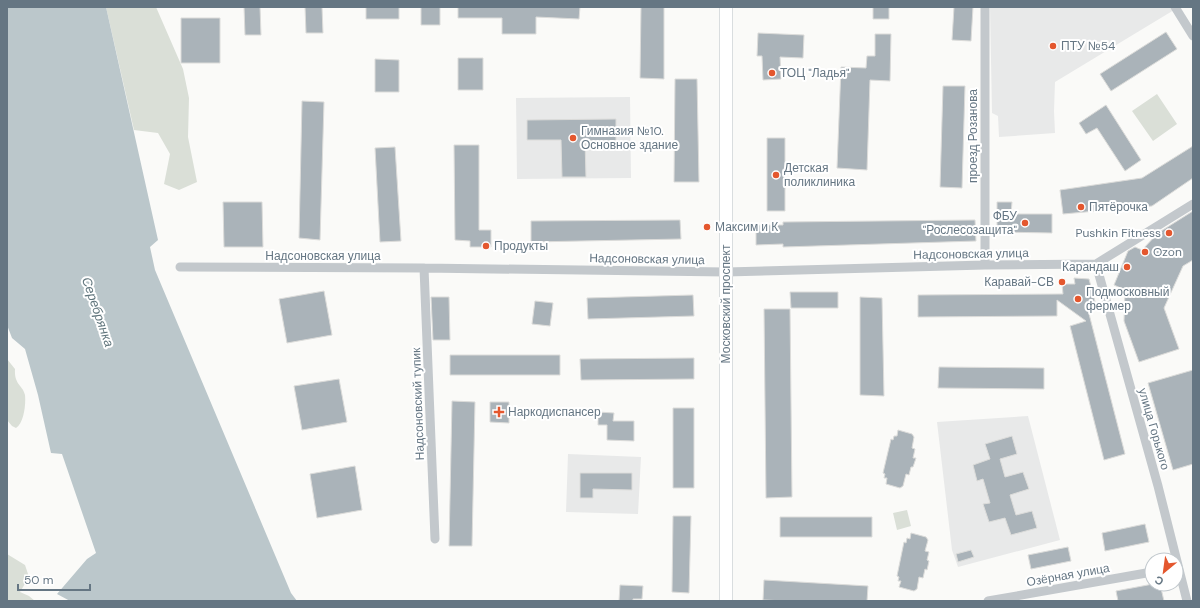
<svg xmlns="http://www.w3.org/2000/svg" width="1200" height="608" font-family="'DM Sans',sans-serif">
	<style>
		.built { fill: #e8e9e9 }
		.green { fill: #dadfd7 }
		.water { fill: #bbc7cb }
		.building { fill: #aab3b9; stroke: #dcdcda }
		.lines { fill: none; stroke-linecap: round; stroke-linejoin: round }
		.secondary-casing { stroke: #b3babf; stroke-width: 14 }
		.street { stroke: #c3c8cc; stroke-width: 9 }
		.secondary { stroke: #fff; stroke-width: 13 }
		.poi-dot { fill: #e4572e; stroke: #fff; stroke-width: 1.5 }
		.labels { text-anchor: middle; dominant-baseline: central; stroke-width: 4; stroke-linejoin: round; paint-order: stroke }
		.poi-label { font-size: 12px; fill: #657683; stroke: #fff; text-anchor: start }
		.street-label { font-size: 12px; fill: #657683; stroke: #fff }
		.water-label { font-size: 13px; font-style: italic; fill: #60757c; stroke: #fff }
	</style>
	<rect width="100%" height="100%" fill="#fafaf8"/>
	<path class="built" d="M990 7H1172L1174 10 1055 82 1054 111 1055 133 999 137 998 116 992 113Z
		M630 97 631 178 517 179 516 98Z
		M1028 416 1060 540 958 567 952 550 937 422Z
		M568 454 641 457 638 514 566 512Z"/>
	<path class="green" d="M106 7H156L183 69 189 98 188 137 197 182 179 190 164 184 170 154 158 133 134 130Z
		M1157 94 1177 124 1153 141 1132 111Z
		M7 359 15 369C14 385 23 385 25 395 26 404 24 423 16 428L12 426 7 420Z
		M907 510 911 526 897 530 893 513Z
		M7 554 25 565 29 577 20 592 29 596 35 601H7Z"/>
	<path class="water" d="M7 7H106L158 240 150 247 155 270 291 593 297 601H70L57 594 87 559 96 553 62 454 51 453 38 395 25 349 12 338 7 325Z"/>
	<path class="building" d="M244 7H260L261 35H245Z
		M305 7H322L323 33H306Z
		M366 7H399V19H366Z
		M421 7H440V25H421Z
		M458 7H580L579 19 536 17V34H502V18H458Z
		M641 7H664V79L640 78Z
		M873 7H889V19H873Z
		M954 7H973L971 41 952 40Z
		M181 18H220V63H181Z
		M1166 32 1177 49 1111 91 1100 74Z
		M758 33 804 35 803 58 780 57 781 79 763 80 762 56H757Z
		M875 34H891L890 81 870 80 867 170 837 168 841 67 866 68 867 56H875Z
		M458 58H483V90H458Z
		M375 59 399 60V92H375Z
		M675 79H697L699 182H674Z
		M943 86H965L962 188 940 187Z
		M302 101 324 102 320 240 299 238Z
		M1106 105 1141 160 1125 171 1097 128 1086 134 1079 123Z
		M616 119V141H585L586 177H562L561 140H527V120Z
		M767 138H785V211H767Z
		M454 145H479V230H491V247H470V241L455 240Z
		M1193 146V178L1152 206 1063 214 1060 190 1142 178Z
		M395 147 401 241 380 242 375 148Z
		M223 202H262L263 247H224Z
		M997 202H1012L1011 214H1052V233L997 232Z
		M1193 211V260L1183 266 1164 308 1179 349 1139 362 1124 321 1125 290 1114 285 1128 251 1135 247 1142 250 1158 233Z
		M680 220 681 239 531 242V221Z
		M975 220 976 241 783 247V244L756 245V225H783V222Z
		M1074 278 1089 279 1097 309 1088 310 1125 454 1104 460 1070 326 1086 321 1057 300V316L918 317V295L1063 294 1062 284H1075Z
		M324 291 332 335 287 343 279 299Z
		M790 292H838V308H791Z
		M693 295 694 316 588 319 587 298Z
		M431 297H449L450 340H433Z
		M860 297 882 298 884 396 860 395Z
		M535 301 553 303 550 326 532 324Z
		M764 309H790L792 497 766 498Z
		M450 355H560V375H450Z
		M694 358V379L581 380 580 359Z
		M939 367 1044 368V389L938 388Z
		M1193 370V464L1173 470 1148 383Z
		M339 379 347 422 302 430 294 386Z
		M452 401 475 402 472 546H449Z
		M490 402H509V423L490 422Z
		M673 408H694V488H673Z
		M598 412 614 413 613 421H634V441L607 440V425H598Z
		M898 430 912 434 914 437 912 448 915 449 913 458H916L913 467H911L909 475 906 474 903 486 900 488 886 484 887 478H884L885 474 883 473 891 439 893 440 894 436H897Z
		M1012 436 1017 454 1000 459 1005 477 1023 472 1029 489 1010 495 1016 515 1032 511 1037 528 1011 535 1005 518 989 522 983 504 990 503 983 479 977 481 973 465 990 459 985 444Z
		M355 466 362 510 317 518 310 474Z
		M580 473H632V490L593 489V498H580Z
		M673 516H691L689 593 672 592Z
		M780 517H872V537H780Z
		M1145 524 1149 542 1105 551 1102 533Z
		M911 533 926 537 928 540 925 551 929 552 927 560 929 561 927 570 925 569 923 578 919 577 917 589 914 591 899 587 901 581H898L899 577 897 576 904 542 906 543 907 538 910 539Z
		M1068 547 1071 561 1031 569 1028 555Z
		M971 550 974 557 958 562 956 554Z
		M764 580 868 586 867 601H786L763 600Z
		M1153 584H1160L1164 601H1118L1116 591Z
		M620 585 643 586 642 599H633V601H619Z"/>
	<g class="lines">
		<defs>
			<path id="secondary" d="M726 601V7"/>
		</defs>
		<use href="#secondary" class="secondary-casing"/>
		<path class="street" d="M985 7V265
			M1175 7 1193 36
			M1096 264 1158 486 1187 601
			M180 267 424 268 726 272 985 265 1096 264 1193 204
			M424 268 435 539
			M988 601 1152 572"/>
		<use href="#secondary" class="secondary"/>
	</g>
	<g class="poi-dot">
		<circle cx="1053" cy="46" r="4"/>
		<circle cx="772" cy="73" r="4"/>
		<circle cx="573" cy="138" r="4"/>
		<circle cx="776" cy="175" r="4"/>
		<circle cx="1081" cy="207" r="4"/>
		<circle cx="1025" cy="223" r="4"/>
		<circle cx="707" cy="227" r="4"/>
		<circle cx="1169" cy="233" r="4"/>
		<circle cx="486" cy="246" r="4"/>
		<circle cx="1145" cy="252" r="4"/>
		<circle cx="1127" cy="267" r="4"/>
		<circle cx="1062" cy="282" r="4"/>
		<circle cx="1078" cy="299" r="4"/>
		<path d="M497 406h4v4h4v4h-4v4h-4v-4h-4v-4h4z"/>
	</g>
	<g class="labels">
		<g class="poi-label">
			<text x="1061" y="46">ПТУ №54</text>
			<text x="780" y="73">ТОЦ "Ладья"</text>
			<text x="581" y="131">Гимназия №10.<tspan x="581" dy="14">Основное здание</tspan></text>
			<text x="784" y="168">Детская<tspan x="784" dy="14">поликлиника</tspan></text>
			<text x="1089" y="207">Пятёрочка</text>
			<text x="1017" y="216" text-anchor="end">ФБУ<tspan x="1017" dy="14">"Рослесозащита"</tspan></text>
			<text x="715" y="227">Максим и К</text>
			<text x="1161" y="233" text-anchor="end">Pushkin Fitness</text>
			<text x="494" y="246">Продукты</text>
			<text x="1153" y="252">Ozon</text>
			<text x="1119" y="267" text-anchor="end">Карандаш</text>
			<text x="1054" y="282" text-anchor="end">Каравай-СВ</text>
			<text x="1086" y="292">Подмосковный<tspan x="1086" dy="14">фермер</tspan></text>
			<text x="508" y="412">Наркодиспансер</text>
		</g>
		<g class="street-label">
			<text transform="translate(973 136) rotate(-90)">проезд Розанова</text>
			<text transform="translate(971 254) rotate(-1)">Надсоновская улица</text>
			<text x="323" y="256">Надсоновская улица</text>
			<text transform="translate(647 259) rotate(1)">Надсоновская улица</text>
			<text transform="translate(726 304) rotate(-90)">Московский проспект</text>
			<text transform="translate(418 404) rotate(-92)">Надсоновский тупик</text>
			<text transform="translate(1154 429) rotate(74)">улица Горького</text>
			<text transform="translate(1068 575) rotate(-10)">Озёрная улица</text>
		</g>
		<g class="water-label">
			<text transform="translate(98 312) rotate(71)">Серебрянка</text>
		</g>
	</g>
	<rect width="1200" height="608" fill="none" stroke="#657683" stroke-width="16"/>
	<g transform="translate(1164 572) rotate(209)"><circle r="19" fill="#ffffff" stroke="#c1c8cd"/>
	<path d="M0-3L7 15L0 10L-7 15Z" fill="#e4572e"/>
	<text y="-6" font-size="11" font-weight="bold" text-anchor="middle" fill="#657683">С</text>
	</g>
	<path d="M18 584v6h72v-6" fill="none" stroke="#657683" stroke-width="2"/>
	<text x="24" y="584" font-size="12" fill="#657683" stroke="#ffffff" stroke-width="3" paint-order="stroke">50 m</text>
</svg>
